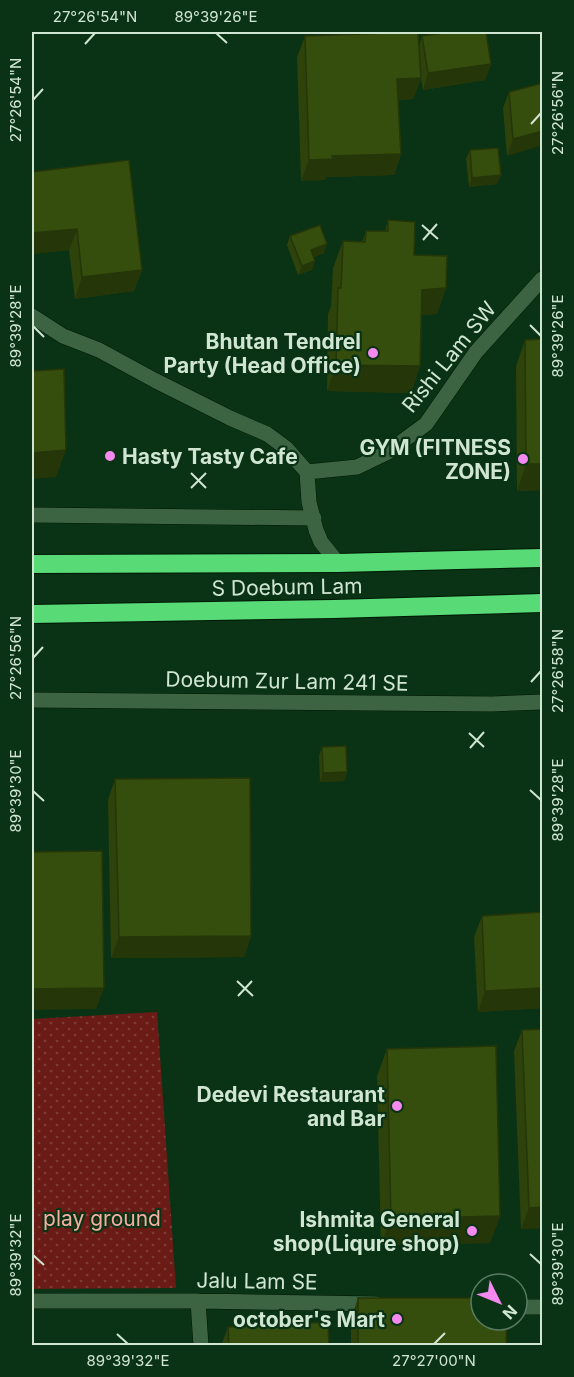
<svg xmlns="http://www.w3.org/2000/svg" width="574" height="1377" font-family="Inter,sans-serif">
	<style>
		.green { fill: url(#green-dots) }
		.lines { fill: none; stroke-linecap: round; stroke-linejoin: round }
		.minor-casing { stroke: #001804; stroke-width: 16 }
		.highway-casing { stroke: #001804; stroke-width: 20 }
		.minor { stroke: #3c6443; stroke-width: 15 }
		.highway { stroke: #58da77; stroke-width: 18 }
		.wall { fill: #2e420b }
		.shaded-wall { fill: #253609 }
		.building { fill: #354d0d; stroke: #253609; stroke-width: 1.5 }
		.ticks { fill: none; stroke: #d0e6d3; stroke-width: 2 }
		.poi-dot { fill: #f489f0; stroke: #0a3315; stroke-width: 2 }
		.labels { text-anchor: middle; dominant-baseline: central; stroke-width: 4.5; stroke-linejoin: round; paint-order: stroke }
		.poi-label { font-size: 21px; font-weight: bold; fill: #d0e6d3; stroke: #0a3315; text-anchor: end }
		.street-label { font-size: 21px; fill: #d0e6d3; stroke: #0a3315 }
		.park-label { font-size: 21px; fill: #f5aca1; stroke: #0a3315 }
		.neatline { fill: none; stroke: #d0e6d3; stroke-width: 2 }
		.ticks-label { font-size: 15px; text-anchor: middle; fill: #d0e6d3 }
	</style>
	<defs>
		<pattern id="green-dots" width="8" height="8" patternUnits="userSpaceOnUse" patternTransform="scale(1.5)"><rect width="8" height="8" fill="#6a1b15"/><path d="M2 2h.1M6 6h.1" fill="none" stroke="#7e3c36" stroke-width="1.8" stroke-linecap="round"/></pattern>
	</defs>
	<rect width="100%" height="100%" fill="#0a3315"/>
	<path class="green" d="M157 1012 176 1288 32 1289V1019Z"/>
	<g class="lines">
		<defs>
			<path id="minor" d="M32 316 63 336 99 350 156 381 230 418 267 434 286 448 307 472
				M307 472 357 467 388 452 426 424 476 352 542 279
				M307 472 309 502 316 530 321 542 338 563
				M32 515 314 518
				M32 700 492 704 542 702
				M32 1301H198L376 1304
				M198 1301 201 1346
				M517 1307H542"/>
			<path id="highway" d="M32 564 338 563 542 558
				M32 614 334 609 542 603"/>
		</defs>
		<use href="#minor" class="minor-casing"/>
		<use href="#highway" class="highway-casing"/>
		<use href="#minor" class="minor"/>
		<use href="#highway" class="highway"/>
	</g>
	<path class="wall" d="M305 36 419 45 422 36 491 64 485 80 423 90 421 79 413 99 398 100 401 154 394 175 326 177 325 180 301 181 297 57Z
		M543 83 507 156 503 108 509 92Z
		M470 150 497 184 469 187 466 159Z
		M32 172 142 270 134 291 75 299 69 250 32 254Z
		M388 220 414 255 446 288 437 314 422 315 420 366 411 393 327 391 328 314 331 306 333 268 343 241 362 242 366 231H385Z
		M290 236 324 253 314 257 312 270 298 275 287 245Z
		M543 339V490L517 491 516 366 525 340Z
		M322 747 347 772 344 781 320 782 319 756Z
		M115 779 251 936 244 957 111 958 108 800Z
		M543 912V1008L478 1012 474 937 482 916Z
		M543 1029V1228L521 1229 514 1051 522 1030Z
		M387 1049 500 1216 490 1243 381 1245 377 1076Z
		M358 1298 506 1346H351V1319Z
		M228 1327 329 1346H221Z"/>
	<path class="shaded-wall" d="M491 64 485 80 423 90 428 73Z
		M421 78 413 99 389 100 397 79Z
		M543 131V145L507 156 513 139Z
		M401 154 394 175 326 177 325 180 301 181 309 160 332 156Z
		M501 175 497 184 469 187 472 178Z
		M77 229 69 250 32 254V233Z
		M327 244 324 253 308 259 311 250Z
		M315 261 312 270 298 275 302 266Z
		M142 270 134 291 75 299 82 277Z
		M446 288 437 314 413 316 422 290Z
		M336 365 420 366 411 393 327 391Z
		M66 450 56 477 32 479V453Z
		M526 464H543V490L517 491Z
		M347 772 344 781 320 782 323 773Z
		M251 936 244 957 111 958 119 937Z
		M104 988 96 1009 32 1010V989Z
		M543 988V1008L478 1012 485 991Z
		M543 1207V1228L521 1229 529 1208Z
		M500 1216 490 1243 381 1245 391 1219Z"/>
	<path class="building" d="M418 32 421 78 397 79 401 154 332 156 333 159 309 160 305 36Z
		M451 32H486L491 64 428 73 422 36Z
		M543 83V131L513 139 509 92Z
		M498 148 501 175 472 178 470 150Z
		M129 160 142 270 82 277 77 229 32 233V172Z
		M388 220 415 222 414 255 447 256 446 288 422 290 420 366 336 365 338 288H341L343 241 365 242 366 231H388Z
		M320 225 327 244 311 250 315 261 302 266 290 236Z
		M543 339V464H526L525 340Z
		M64 369 66 450 32 453V371Z
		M346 746 347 772 323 773 322 747Z
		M250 778 251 936 119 937 115 779Z
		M102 851 104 988 32 989V852Z
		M543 912V988L485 991 482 916Z
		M543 1029V1207L529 1208 522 1030Z
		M496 1046 500 1216 391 1219 387 1049Z
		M358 1298H481V1320H507L506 1346H358Z
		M328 1322 329 1346H229L228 1327Z"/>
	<path class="ticks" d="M216 33 227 43M85 44 95 33M33 100 43 89M531 124 541 113M422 225 438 239M423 240 437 224M530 325 541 336M33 326 44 337M191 473 206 488M191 488 206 473M33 658 43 647M531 682 541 671M469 733 484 747M470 748 484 732M530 790 541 800M33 791 44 801M237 981 253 996M238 996 252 981M530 1254 541 1264M33 1255 44 1265M117 1334 128 1344M434 1344 445 1333"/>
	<g class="poi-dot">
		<circle cx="373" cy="353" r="6"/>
		<circle cx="110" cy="456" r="6"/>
		<circle cx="523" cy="459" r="6"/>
		<circle cx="397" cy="1106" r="6"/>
		<circle cx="472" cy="1231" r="6"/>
		<circle cx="397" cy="1319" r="6"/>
	</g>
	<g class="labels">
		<g class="poi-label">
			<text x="361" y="341">Bhutan Tendrel<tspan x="361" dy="24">Party (Head Office)</tspan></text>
			<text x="511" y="447">GYM (FITNESS<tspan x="511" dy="24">ZONE)</tspan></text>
			<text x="122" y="456" text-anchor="start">Hasty Tasty Cafe</text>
			<text x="385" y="1094">Dedevi Restaurant<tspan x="385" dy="24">and Bar</tspan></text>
			<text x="460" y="1219">Ishmita General<tspan x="460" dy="24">shop(Liqure shop)</tspan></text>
			<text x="385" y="1319">october's Mart</text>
		</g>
		<g class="street-label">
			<text transform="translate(449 357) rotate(-51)">Rishi Lam SW</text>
			<text transform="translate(287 587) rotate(-1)">S Doebum Lam</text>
			<text transform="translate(287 681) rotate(1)">Doebum Zur Lam 241 SE</text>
			<text transform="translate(257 1281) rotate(1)">Jalu Lam SE</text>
		</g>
		<g class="park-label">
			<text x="102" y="1218">play ground</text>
		</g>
	</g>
	<rect width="574" height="1377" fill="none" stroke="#0a3315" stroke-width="66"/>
	<g transform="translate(499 1302) rotate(133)"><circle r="28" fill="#0a3315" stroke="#597b61" stroke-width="1.5"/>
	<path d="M0-4.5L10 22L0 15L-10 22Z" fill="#f489f0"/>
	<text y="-9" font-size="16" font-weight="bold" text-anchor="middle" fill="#d0e6d3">N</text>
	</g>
	<rect x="33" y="33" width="508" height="1311" class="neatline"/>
	<g class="ticks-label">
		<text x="95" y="22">27°26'54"N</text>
		<text x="216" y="22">89°39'26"E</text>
		<text transform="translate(16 100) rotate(-90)" y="5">27°26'54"N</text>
		<text transform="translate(558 113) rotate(-90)" y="5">27°26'56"N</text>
		<text transform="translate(16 326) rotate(-90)" y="5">89°39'28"E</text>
		<text transform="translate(558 336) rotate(-90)" y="5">89°39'26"E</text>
		<text transform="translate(16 658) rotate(-90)" y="5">27°26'56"N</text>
		<text transform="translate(558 671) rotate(-90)" y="5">27°26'58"N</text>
		<text transform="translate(16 791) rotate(-90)" y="5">89°39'30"E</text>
		<text transform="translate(558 800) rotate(-90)" y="5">89°39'28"E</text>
		<text transform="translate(16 1255) rotate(-90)" y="5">89°39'32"E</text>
		<text transform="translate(558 1264) rotate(-90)" y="5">89°39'30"E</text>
		<text x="128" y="1366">89°39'32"E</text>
		<text x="434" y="1366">27°27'00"N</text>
	</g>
</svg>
